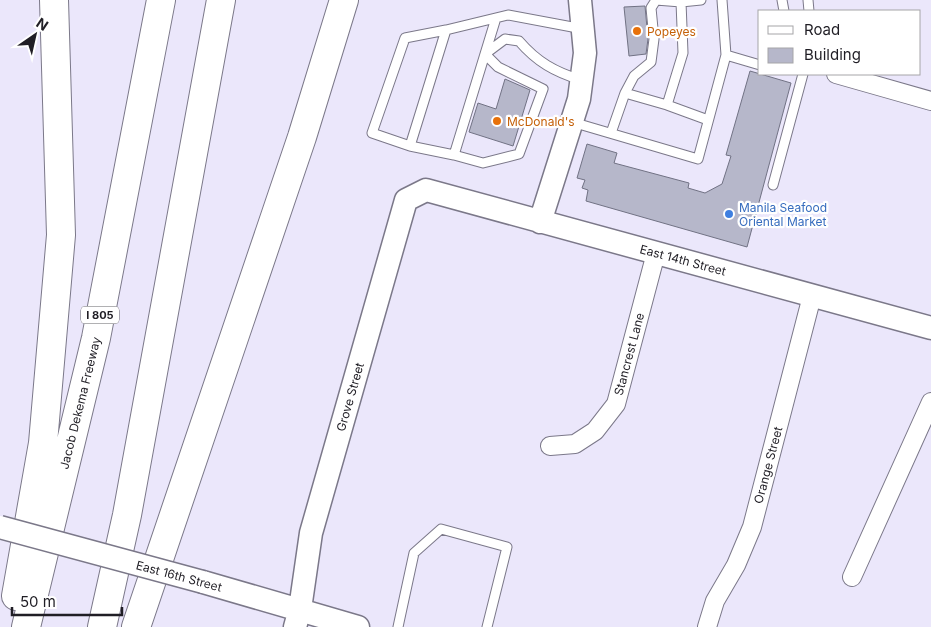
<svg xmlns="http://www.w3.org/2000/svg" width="931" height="627" font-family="Inter,sans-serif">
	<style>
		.building { fill: #b6b7ca; stroke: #717284 }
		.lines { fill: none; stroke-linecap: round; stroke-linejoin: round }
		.service-casing { stroke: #7b7889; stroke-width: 11 }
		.minor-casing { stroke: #7b7889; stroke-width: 20 }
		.tertiary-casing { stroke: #7b7889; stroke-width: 25 }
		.motorway-casing { stroke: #7b7889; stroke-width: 30 }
		.service { stroke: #fff; stroke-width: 9 }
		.minor { stroke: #fff; stroke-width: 18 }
		.tertiary { stroke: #fff; stroke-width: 22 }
		.motorway { stroke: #fff; stroke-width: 28 }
		.tertiary-bridge-casing { stroke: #7b7889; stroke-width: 25; stroke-linecap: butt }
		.tertiary-bridge { stroke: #fff; stroke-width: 22 }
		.food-dot { fill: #e8710a; stroke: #fff; stroke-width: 2 }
		.shop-dot { fill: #3f7fe0; stroke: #fff; stroke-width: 2 }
		.labels { text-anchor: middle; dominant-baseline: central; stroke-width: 4.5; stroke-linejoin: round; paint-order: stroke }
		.shield { fill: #fff; stroke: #636266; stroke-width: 1 }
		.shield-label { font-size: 11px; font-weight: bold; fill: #201e25 }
		.food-label { font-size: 12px; fill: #c56008; stroke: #fff; text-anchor: start }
		.shop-label { font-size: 12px; fill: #366cbe; stroke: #fff; text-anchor: start }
		.street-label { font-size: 12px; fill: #201e25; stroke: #fff }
	</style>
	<rect width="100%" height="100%" fill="#ebe7fb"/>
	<path class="building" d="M645 6 648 39 646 54 629 56 624 7Z
		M750 71 791 83 747 247 586 201 588 190 582 188 585 180 577 178 587 144 617 153 614 163 689 183 688 188 705 193 722 184 731 156 726 155Z
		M505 79 530 90 513 146 469 132 478 103 496 109Z"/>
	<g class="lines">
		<defs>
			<path id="service" d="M782 0 784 11
				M808 0 809 11
				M681 2 683 53 667 105 708 120
				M496 18 454 155 410 146 446 30 508 15 583 29
				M726 55 760 65
				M625 93 634 76 651 62 654 39 651 8 656 0 681 2 701 0
				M572 122 698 159 726 55 722 0
				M611 133 625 93 667 105
				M410 146 372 133 405 38 446 30
				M454 155 483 163 519 154 543 89 498 67 485 54 505 39 519 41C537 62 555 72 581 80
				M773 185 803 74
				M398 627 414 553 441 529 507 547 487 627"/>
			<path id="minor" d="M836 74 931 101
				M550 446 575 444 595 431 616 404 656 253
				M852 577 931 402
				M707 627 715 601 736 565 752 527 812 296"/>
			<path id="tertiary" d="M540 222 579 99 585 53 580 0
				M203 582 358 627
				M295 627 300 609 311 533 406 200 426 190 931 328"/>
			<path id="motorway" d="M16 596 43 443 61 235 54 0
				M26 627 96 338 161 0
				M102 627 127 515 221 0
				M136 627 302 137 344 0"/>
		</defs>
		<use href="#service" class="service-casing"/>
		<use href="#minor" class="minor-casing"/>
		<use href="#tertiary" class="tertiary-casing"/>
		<use href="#motorway" class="motorway-casing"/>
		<use href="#service" class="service"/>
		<use href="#minor" class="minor"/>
		<use href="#tertiary" class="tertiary"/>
		<use href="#motorway" class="motorway"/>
		<defs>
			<path id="tertiary-bridge" d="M0 527 203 582"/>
		</defs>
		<use href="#tertiary-bridge" class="tertiary-bridge-casing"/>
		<use href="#tertiary-bridge" class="tertiary-bridge"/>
	</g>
	<g class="food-dot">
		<circle cx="637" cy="31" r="5"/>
		<circle cx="497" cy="121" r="5"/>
	</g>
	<circle class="shop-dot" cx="729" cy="214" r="5"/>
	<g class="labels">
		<rect class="shield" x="81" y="306.5" width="38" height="17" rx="4"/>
		<g class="shield-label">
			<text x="100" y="315">I 805</text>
		</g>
		<g class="food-label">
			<text x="647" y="31">Popeyes</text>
			<text x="507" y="121">McDonald's</text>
		</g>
		<g class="shop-label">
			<text x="739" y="207">Manila Seafood<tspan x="739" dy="14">Oriental Market</tspan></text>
		</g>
		<g class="street-label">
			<text transform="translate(683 260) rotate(15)">East 14th Street</text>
			<text transform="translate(629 354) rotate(-75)">Stancrest Lane</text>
			<text transform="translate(350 397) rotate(-74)">Grove Street</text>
			<text transform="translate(80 403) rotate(-76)">Jacob Dekema Freeway</text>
			<text transform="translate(768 465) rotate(-75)">Orange Street</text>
			<text transform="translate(179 576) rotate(15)">East 16th Street</text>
		</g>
	</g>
	<rect x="758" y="10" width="162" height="65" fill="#ffffff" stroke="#a6a5a8"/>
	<rect x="768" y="26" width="25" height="8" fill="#ffffff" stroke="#a6a5a8"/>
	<text x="804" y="35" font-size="15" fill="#201e25">Road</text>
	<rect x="768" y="48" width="25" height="15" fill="#b6b7ca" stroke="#a6a5a8"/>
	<text x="804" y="60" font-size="15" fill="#201e25">Building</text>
	<g transform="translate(35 35) rotate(34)" stroke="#ffffff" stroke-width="4" paint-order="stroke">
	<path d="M0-4L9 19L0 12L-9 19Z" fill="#201e25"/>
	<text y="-8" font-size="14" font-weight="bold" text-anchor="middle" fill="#201e25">N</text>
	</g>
	<path d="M12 607v8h110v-8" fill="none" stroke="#201e25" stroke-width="2.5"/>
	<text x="20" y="607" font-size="15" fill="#201e25" stroke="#ffffff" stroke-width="4" paint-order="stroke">50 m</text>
</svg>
